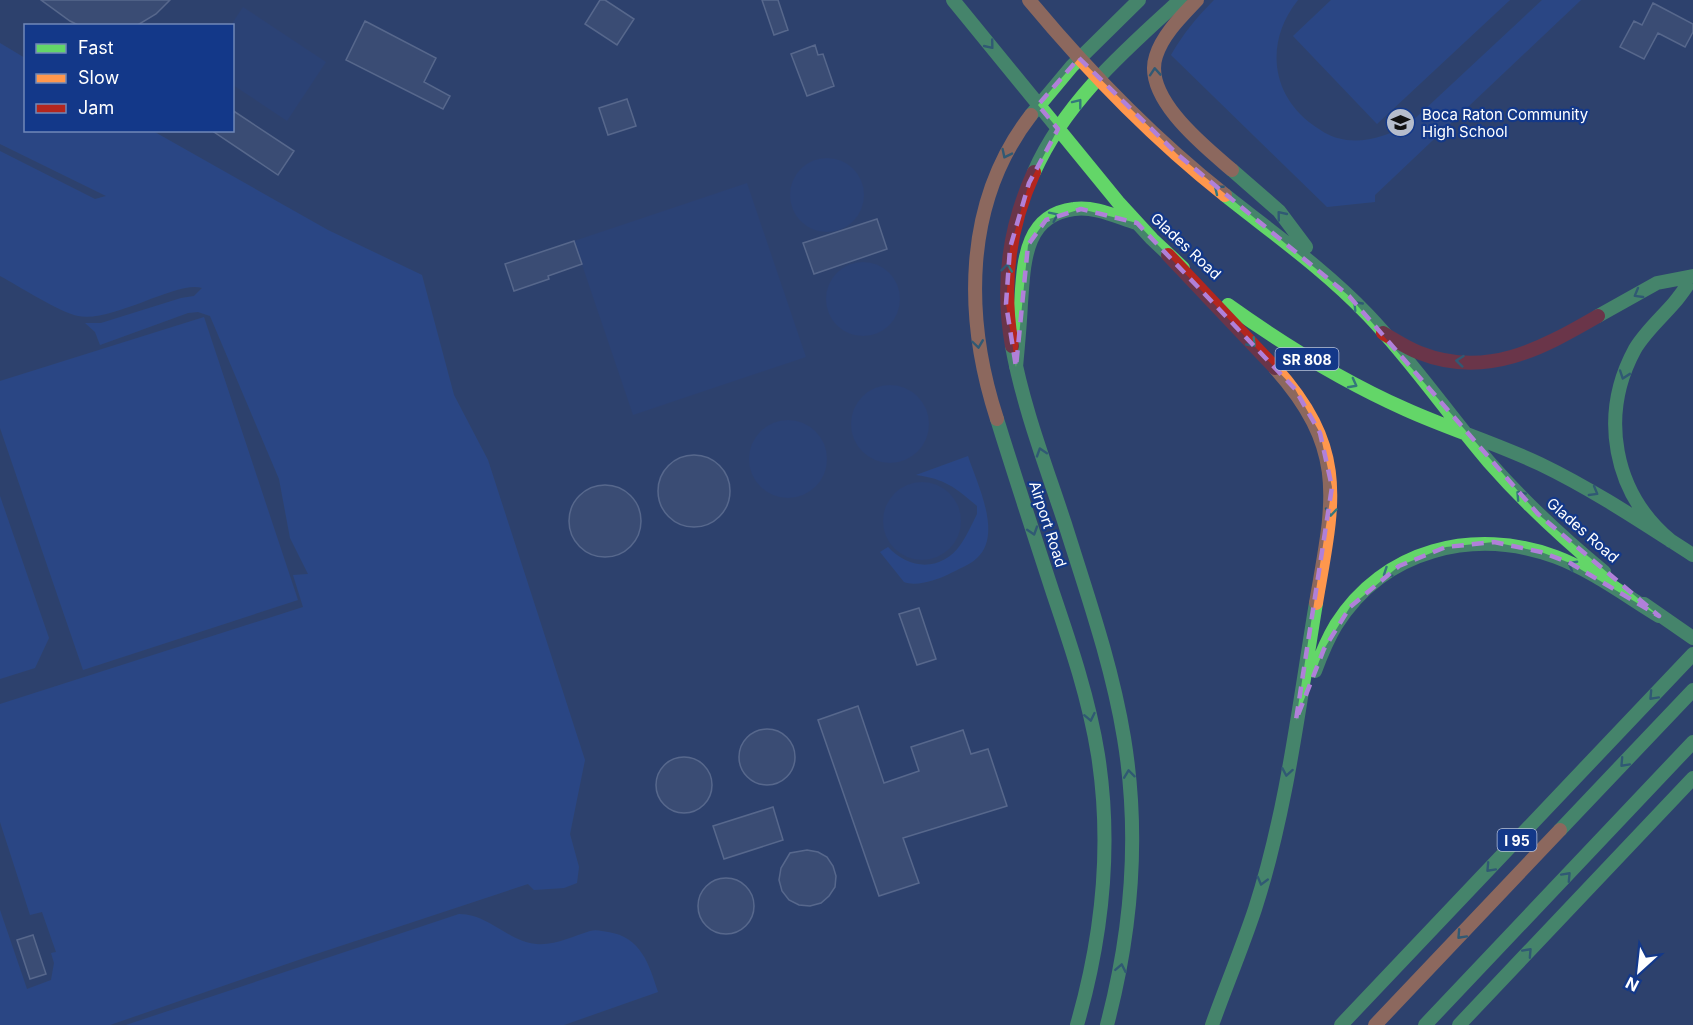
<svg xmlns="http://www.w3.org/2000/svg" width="1693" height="1025" font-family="Inter,sans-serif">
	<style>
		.green { fill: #264da0 }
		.water { fill: #29437e }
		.building { fill: #495a7d; stroke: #8996b2; stroke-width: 1.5 }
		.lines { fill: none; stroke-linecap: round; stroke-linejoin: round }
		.fast { stroke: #63d668; stroke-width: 14 }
		.slow { stroke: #ff974d; stroke-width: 14 }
		.jam { stroke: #b3261e; stroke-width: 14 }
		.oneway { stroke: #33777c }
		.marked { fill: none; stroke: #b080d9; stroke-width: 4.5; stroke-dasharray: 12 8; stroke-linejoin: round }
		.labels { text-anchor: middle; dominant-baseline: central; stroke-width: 4.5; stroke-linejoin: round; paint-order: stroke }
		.shield { fill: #133889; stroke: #b8c3dc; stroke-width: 1.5 }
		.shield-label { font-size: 14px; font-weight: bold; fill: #fff }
		.poi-label { font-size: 15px; fill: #fff; stroke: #133889; text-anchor: start }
		.street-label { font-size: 15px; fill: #fff; stroke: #133889 }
	</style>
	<rect width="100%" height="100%" fill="#2e426e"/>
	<path class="green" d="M1214 0H1298C1265 41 1270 94 1313 125 1320 130 1329 136 1337 138 1362 145 1387 136 1408 125L1542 0H1581L1375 195V202L1327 207 1171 55C1183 34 1197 17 1214 0Z
		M1331 0H1510L1377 124 1293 36Z
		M0 43 25 58 26 130 153 131 328 230 422 275 454 395 488 460 585 760 570 834 579 867 577 883 564 888 534 890 528 884 307 957 110 1025H0V910L27 989 51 980 54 963 51 953 56 952 42 912 30 915 0 822V704L303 607 293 575 308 574 290 538 279 479 210 316 198 312 188 313 100 345 95 332 85 323H101L181 298 194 296 202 288C177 280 113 323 78 316 59 312 19 286 0 276V151L95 199 106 196 0 144Z
		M204 317 298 600 83 670 0 428V381Z
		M968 456C977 484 1003 534 977 558 970 565 958 569 949 574 937 580 916 587 904 582L880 552 888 547C909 570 942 572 961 544 967 535 972 524 977 514V506C955 487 945 479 916 475Z
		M0 496 49 638 35 668 0 679Z
		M459 914C489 914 509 942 536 944 555 946 573 936 590 931 596 929 602 931 608 932 641 937 649 964 658 992L564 1025H126Z"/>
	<path class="water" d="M243 7 326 62 287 121 233 85 232 26 231 25Z
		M790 195a37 37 0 1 1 74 0a37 37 0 1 1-74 0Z
		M747 183 806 357 633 415 574 241Z
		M826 299a37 37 0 1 1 74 0a37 37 0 1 1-74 0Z
		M851 424a39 39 0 1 1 78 0a39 39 0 1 1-78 0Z
		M749 459a39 39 0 1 1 78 0a39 39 0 1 1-78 0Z
		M883 521a39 39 0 1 1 78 0a39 39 0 1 1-78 0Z"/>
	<path class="building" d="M41 0H170L156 14 136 26H80L70 21Z
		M600 0H605L634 19 617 45 585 24Z
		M762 0H778L788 30 774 35Z
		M1653 3 1693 24V32L1685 47 1658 33 1644 59 1620 47 1634 21 1642 25Z
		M365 21 436 58 424 82 450 96 443 109 346 60Z
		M815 45 818 55 823 54 834 86 807 96 791 54Z
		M627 99 636 126 608 135 599 108Z
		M232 110 294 151 278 175 211 130H232Z
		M877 219 887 249 814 274 803 243Z
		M574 241 582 264 548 276 549 279 514 291 505 264Z
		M658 491a36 36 0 1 1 72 0a36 36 0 1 1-72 0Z
		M569 521a36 36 0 1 1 72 0a36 36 0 1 1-72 0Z
		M919 608 936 659 917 665 899 614Z
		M858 706 884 783 919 771 911 747 963 730 971 754 988 749 1007 806 903 838 919 883 879 896 818 720Z
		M739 757a28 28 0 1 1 56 0a28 28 0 1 1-56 0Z
		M656 785a28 28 0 1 1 56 0a28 28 0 1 1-56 0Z
		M773 807 783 840 724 859 713 826Z
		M807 850 818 852 827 857 833 866 836 876 835 887 829 896 821 903 810 906 799 905 789 900 782 891 779 880 781 868 790 853Z
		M698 906a28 28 0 1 1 56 0a28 28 0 1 1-56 0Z
		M33 935 46 974 30 979 17 940Z"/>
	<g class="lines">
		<path class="fast" d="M953 0 1118 202 1152 239 1183 268
			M1031 115 1072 66 1139 0
			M1232 170 1279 211 1306 247
			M1034 172C1065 102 1124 51 1180 0
			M1225 195C1274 234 1325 270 1368 315 1412 361 1448 414 1489 462 1524 502 1563 538 1604 572
			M1228 305C1284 345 1342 381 1405 409 1449 429 1496 443 1540 464 1594 490 1643 523 1693 555
			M1598 316 1657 283 1693 276
			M1012 346C1023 407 1046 466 1065 524 1087 594 1112 665 1124 738 1140 835 1132 930 1107 1025
			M1016 367C1018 346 1020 324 1021 303 1024 263 1024 215 1074 209 1095 206 1117 217 1137 223
			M997 419C1015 477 1034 535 1053 593 1071 646 1089 699 1098 755 1112 845 1102 938 1077 1025
			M1671 541C1613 493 1599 415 1635 349 1645 332 1661 318 1674 303 1681 295 1687 286 1693 277
			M1644 604 1693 638
			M1315 671C1321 655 1327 640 1336 625 1384 549 1474 527 1556 557 1593 571 1626 596 1659 616
			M1560 830 1693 690
			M1212 1025C1226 986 1242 948 1255 909 1287 810 1299 705 1316 603
			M1341 1025 1693 654
			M1425 1025 1693 742
			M1459 1025 1693 778"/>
		<path class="slow" d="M1029 0C1088 71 1153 138 1225 195
			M1197 0C1182 16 1163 34 1156 56 1142 97 1205 147 1232 170
			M1275 368C1349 451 1333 503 1316 603
			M997 419C964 317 963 203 1031 115
			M1375 1025 1560 830"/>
		<path class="jam" d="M1168 255 1275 368
			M1383 333C1395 340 1407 348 1420 353 1486 379 1541 349 1598 316
			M1012 346C1001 285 1008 229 1034 172"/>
	</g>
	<defs><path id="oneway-chevron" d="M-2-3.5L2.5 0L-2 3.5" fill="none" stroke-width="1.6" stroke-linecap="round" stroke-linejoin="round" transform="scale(1.5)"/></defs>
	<g class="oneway">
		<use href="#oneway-chevron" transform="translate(990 45) rotate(51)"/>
		<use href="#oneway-chevron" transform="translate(1155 72) rotate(-94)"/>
		<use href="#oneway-chevron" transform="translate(1078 103) rotate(-52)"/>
		<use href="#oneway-chevron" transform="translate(1006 154) rotate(116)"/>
		<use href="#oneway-chevron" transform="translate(1218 189) rotate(-141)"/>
		<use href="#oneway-chevron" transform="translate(1281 215) rotate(-129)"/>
		<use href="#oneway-chevron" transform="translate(1054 216) rotate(-26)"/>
		<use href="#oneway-chevron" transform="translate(1007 268) rotate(-84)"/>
		<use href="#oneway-chevron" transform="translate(1638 294) rotate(150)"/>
		<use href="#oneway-chevron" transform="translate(1357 305) rotate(-134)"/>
		<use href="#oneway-chevron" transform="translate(1252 343) rotate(46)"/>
		<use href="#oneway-chevron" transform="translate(978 344) rotate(82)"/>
		<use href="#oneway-chevron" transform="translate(1460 361) rotate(-174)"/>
		<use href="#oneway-chevron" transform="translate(1624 375) rotate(109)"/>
		<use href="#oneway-chevron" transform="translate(1353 384) rotate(28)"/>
		<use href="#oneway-chevron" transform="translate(1041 452) rotate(-108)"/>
		<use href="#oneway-chevron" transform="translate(1594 492) rotate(30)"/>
		<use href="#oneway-chevron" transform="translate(1520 495) rotate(-133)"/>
		<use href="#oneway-chevron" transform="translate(1331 512) rotate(95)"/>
		<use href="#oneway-chevron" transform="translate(1033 531) rotate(72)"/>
		<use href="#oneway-chevron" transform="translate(1572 565) rotate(-152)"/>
		<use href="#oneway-chevron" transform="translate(1387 573) rotate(146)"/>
		<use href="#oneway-chevron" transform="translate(1653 696) rotate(133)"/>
		<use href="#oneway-chevron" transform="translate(1090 717) rotate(78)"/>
		<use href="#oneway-chevron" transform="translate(1624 763) rotate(133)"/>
		<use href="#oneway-chevron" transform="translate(1287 772) rotate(100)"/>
		<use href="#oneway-chevron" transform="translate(1129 774) rotate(-97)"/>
		<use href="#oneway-chevron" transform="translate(1490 868) rotate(133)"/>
		<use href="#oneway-chevron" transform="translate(1567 876) rotate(-47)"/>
		<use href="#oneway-chevron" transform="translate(1262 881) rotate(105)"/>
		<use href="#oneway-chevron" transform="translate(1461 935) rotate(133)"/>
		<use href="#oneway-chevron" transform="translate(1528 952) rotate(-47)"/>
		<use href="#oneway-chevron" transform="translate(1121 968) rotate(-79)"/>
	</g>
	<path d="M0 0H1693V1025H0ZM1079 58 1177 154 1349 296 1538 514 1659 616 1570 563 1541 552 1494 542 1446 547 1399 566 1350 607 1324 649 1296 720 1332 487 1320 433 1295 389 1137 223 1081 209 1046 220 1028 245 1016 367 1006 304 1010 248 1029 183 1058 129 1038 105Z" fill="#2e426e" fill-opacity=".55" fill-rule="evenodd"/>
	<path class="marked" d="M1079 58 1177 154 1349 296 1538 514 1659 616 1570 563 1541 552 1494 542 1446 547 1399 566 1350 607 1324 649 1296 720 1332 487 1320 433 1295 389 1137 223 1081 209 1046 220 1028 245 1016 367 1006 304 1010 248 1029 183 1058 129 1038 105Z"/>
	<defs>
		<symbol id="school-disc" viewBox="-11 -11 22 22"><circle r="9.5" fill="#b6bdcc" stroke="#133889"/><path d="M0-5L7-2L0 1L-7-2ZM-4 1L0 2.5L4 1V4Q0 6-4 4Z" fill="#111"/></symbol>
	</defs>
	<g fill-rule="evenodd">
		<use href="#school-disc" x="1384" y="106" width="33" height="33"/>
	</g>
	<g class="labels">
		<g class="shield">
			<rect x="1275.5" y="348" width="63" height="22" rx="4.5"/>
			<rect x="1497.5" y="829" width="39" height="22" rx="4.5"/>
		</g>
		<g class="shield-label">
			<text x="1307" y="359">SR 808</text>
			<text x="1517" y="840">I 95</text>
		</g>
		<g class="poi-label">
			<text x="1422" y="114">Boca Raton Community<tspan x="1422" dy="17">High School</tspan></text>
		</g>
		<g class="street-label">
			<text transform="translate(1186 246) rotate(43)">Glades Road</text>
			<text transform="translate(1048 524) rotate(72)">Airport Road</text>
			<text transform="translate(1583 530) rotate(41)">Glades Road</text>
		</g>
	</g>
	<rect x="24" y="24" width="210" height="108" fill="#133889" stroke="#7188b8" stroke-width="1.5"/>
	<rect x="36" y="44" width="30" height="9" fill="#63d668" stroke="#7188b8" stroke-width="1.5"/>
	<text x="78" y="54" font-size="18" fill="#ffffff">Fast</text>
	<rect x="36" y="74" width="30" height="9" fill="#ff974d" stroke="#7188b8" stroke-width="1.5"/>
	<text x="78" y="84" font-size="18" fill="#ffffff">Slow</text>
	<rect x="36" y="104" width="30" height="9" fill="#b3261e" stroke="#7188b8" stroke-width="1.5"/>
	<text x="78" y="114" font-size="18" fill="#ffffff">Jam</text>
	<g transform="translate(1639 971) rotate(207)" stroke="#133889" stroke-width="4.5" paint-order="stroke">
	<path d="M0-4.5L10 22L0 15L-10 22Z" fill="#ffffff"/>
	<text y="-9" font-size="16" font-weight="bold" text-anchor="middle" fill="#ffffff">N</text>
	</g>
</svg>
